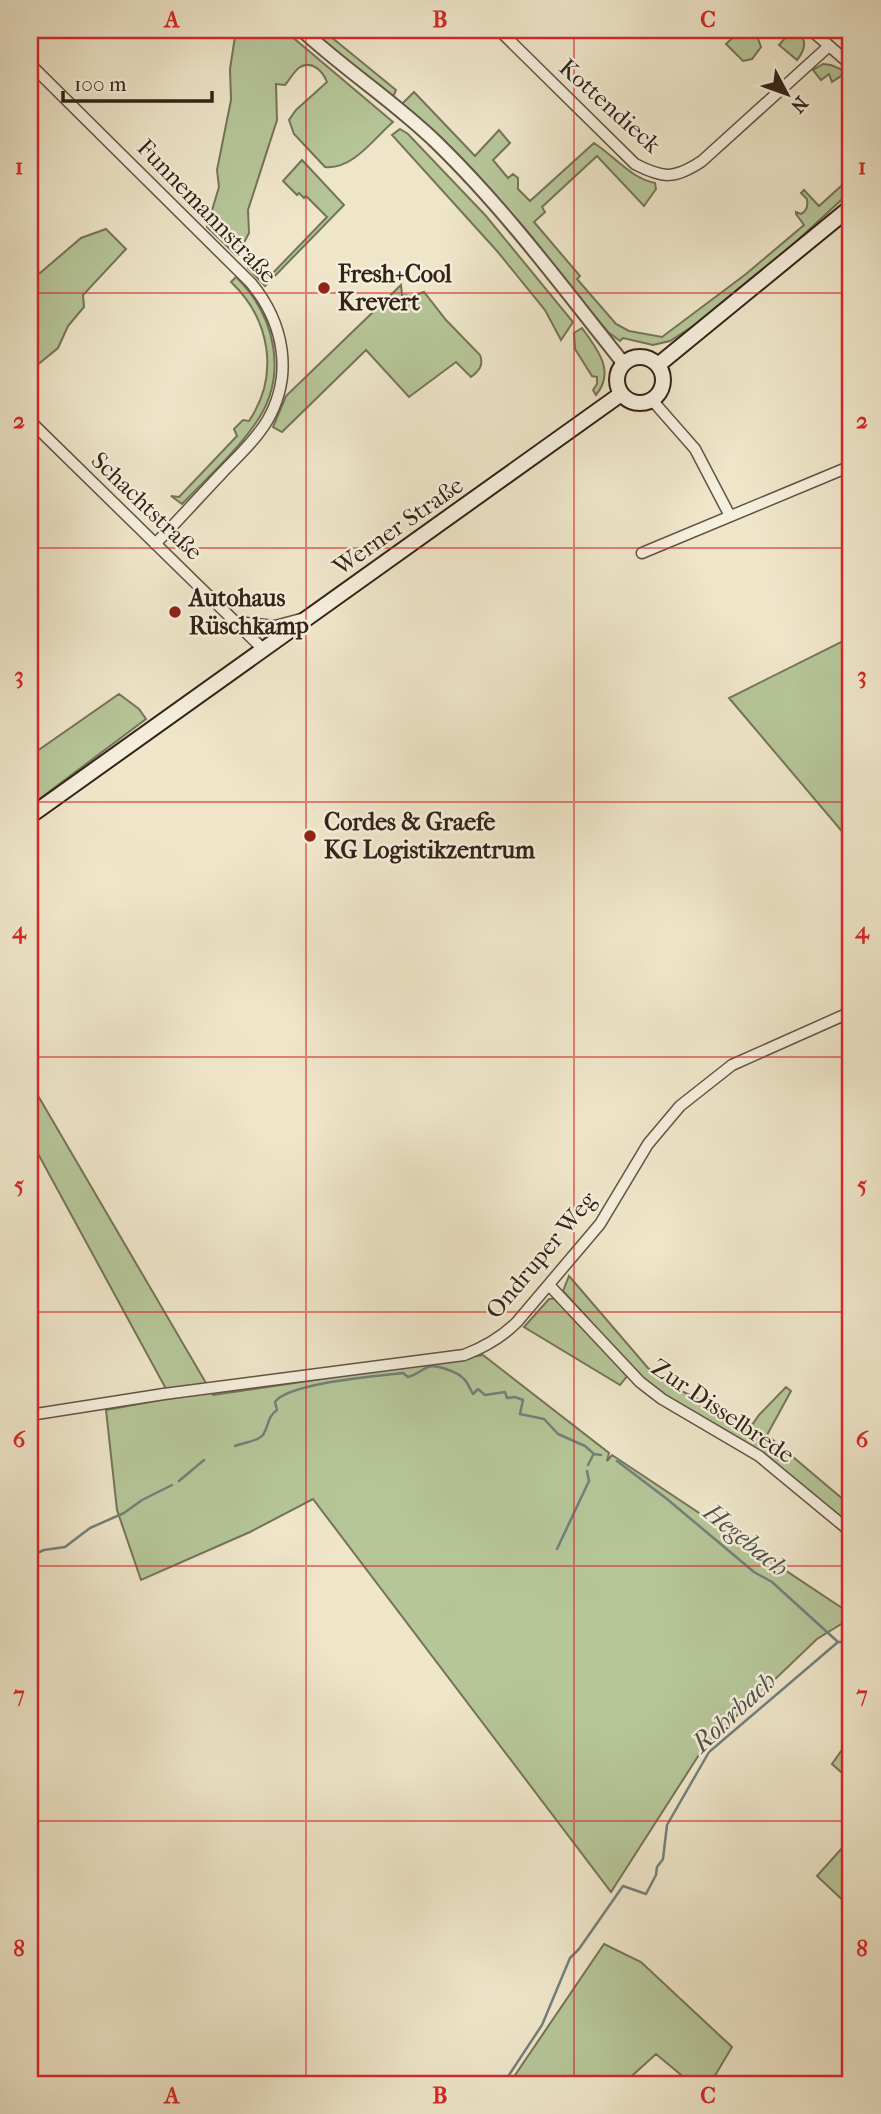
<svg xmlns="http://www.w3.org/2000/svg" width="881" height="2114" font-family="'IM FELL French Canon',serif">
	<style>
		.green { fill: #b6c699; stroke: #747458; stroke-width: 2 }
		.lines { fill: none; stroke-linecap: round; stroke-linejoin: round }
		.stream { stroke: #72807b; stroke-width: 2.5 }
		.minor-casing { stroke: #625344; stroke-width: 13 }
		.tertiary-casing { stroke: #625344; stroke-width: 16 }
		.secondary-casing { stroke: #332217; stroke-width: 18 }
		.minor { stroke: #f5efdd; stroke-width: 10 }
		.tertiary { stroke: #f5efdd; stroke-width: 12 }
		.secondary { stroke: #f5efdd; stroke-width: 14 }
		.grid { fill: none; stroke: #d62828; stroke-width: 2; stroke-opacity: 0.55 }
		.poi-dot { fill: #8f2418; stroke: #f5efdd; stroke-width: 2.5 }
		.labels { text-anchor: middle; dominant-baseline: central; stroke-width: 5; stroke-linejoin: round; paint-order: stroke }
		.street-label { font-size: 24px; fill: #332217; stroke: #f5efdd }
		.poi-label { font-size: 24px; font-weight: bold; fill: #332217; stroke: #f5efdd; text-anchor: start }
		.water-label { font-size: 26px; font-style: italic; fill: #525149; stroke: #f5efdd }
		.neatline { fill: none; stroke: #d62828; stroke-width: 2.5 }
		.grid-label { font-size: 23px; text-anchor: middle; font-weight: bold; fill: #d62828 }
	</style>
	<rect width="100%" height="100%" fill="#efe6ca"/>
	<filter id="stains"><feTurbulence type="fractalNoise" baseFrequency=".00286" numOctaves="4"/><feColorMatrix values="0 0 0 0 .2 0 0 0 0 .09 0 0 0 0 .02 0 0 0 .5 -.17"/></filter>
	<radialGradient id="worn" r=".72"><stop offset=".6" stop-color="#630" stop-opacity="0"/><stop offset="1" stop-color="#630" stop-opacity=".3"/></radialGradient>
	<path class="green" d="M236 30H284L393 122C374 138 353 170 325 167L294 134 289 120 296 110 327 82C323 72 313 60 300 67 295 70 290 79 285 85L276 84 277 120 248 210 249 233 237 256 207 227 219 187 217 170 231 100 230 69Z
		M310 30H322L325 32 396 90 393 97 338 55Z
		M741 30H752L757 36 761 47 752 59 743 61 726 44Z
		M792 30H797C807 40 806 49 797 60L779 45Z
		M823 64 831 65 845 71 844 74 832 82 829 74 821 80 813 70Z
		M414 92 475 156 499 130 510 143 493 160 508 178 513 174 518 178V189L530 201 594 143C614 156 632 179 655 183L656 189 644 206 597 156 542 207 545 212 534 222 580 276 577 279 616 324 629 331 662 337 746 274 804 225 796 214V212L801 214C807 211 808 205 807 199L801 193 804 190 819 206 851 177V191L776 260 713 313 670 341 653 345 623 338 620 341 608 332 477 176 445 142 401 105Z
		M400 129 408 134 486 216 573 322 561 340 545 310 497 251 392 135Z
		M302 160 344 205 265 286 248 268 254 262 269 277 327 217 306 196 304 198 299 193 297 195 283 181Z
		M106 229 126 249 83 295 84 307 68 326 58 348 30 371V267L40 273 81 238Z
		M236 277C276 316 289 377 255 424 235 453 207 478 182 504L171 496 179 497 237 436 234 429 243 420 249 421C280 375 270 319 231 282Z
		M401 285 402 295 412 296 424 292 446 320 480 355C484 365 479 371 471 377L456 362 409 397 366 350 282 432 273 427 286 396Z
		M582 328C597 349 616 371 596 395L593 390 597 384V377L592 376 575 349 574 333Z
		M851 637V842L729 698Z
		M119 694 139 709 146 719 30 806V756Z
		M30 1082 213 1395 483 1355 609 1453 607 1461 612 1455 851 1614V1618L817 1639 704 1747 611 1892 313 1499 250 1532 141 1580 117 1510 106 1410 171 1398 30 1139Z
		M569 1276 648 1368 675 1388 752 1425 759 1415 786 1387 791 1391 767 1435 851 1506V1525L761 1453 666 1397 642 1379 563 1291Z
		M559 1298 628 1375 620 1385 524 1327 549 1299Z
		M851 1737V1781L832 1764Z
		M851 1838V1908L817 1876Z
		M604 1944 641 1962 732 2047 710 2084H692L656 2054 623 2084H509Z"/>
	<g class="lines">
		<path class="stream" d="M235 1446C244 1442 257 1442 263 1435 269 1426 267 1417 277 1410L275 1402C288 1383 378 1376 403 1373L408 1377C419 1374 420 1370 428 1367 436 1364 458 1372 464 1379 468 1383 470 1389 473 1394L478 1389 485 1395 505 1392 507 1398 515 1397 523 1400 520 1414 544 1419 558 1434 585 1446 594 1454 601 1455
			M617 1461 667 1499 754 1572 772 1582 838 1642H843L851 1637
			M588 1465 593 1455
			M179 1481 204 1460
			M557 1549 589 1481 587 1471
			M30 1556 44 1550 65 1547 90 1528 124 1513 142 1500 172 1485
			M503 2084 542 2025 570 1958 579 1949 623 1886 646 1894 656 1875 657 1867 663 1859 667 1825 709 1752 838 1642"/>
		<defs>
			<path id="minor" d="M499 30 635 164C664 179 675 179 702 161L829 46
				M811 30 851 65
				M30 64 251 283C284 323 294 375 267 421 255 441 237 457 221 474 199 497 178 521 155 544
				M652 400 695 449 730 516
				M30 421 263 649
				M642 553 851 466
				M237 622 275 626 301 619
				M549 1285 640 1382 662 1399 759 1456 851 1532
				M30 1415 164 1394 464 1355C485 1347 501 1338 517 1322L600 1224 648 1144 680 1106 732 1065 851 1012"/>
			<path id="tertiary" d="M302 30C345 70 395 102 437 143 506 210 564 289 624 364"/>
			<path id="secondary" d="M617 380a23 23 0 1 1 46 0a23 23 0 1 1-46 0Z
				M658 365 851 207
				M30 816 621 394"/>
		</defs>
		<use href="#minor" class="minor-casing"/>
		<use href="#tertiary" class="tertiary-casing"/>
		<use href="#secondary" class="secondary-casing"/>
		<use href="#minor" class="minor"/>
		<use href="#tertiary" class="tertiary"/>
		<use href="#secondary" class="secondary"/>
	</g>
	<path class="grid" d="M306 30V2084M574 30V2084M30 293H851M30 548H851M30 802H851M30 1057H851M30 1312H851M30 1566H851M30 1821H851"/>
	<g class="poi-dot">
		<circle cx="324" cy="288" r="7"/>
		<circle cx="175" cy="612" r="7"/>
		<circle cx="310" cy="836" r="7"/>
	</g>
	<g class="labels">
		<g class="street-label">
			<text transform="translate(610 106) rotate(42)">Kottendieck</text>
			<text transform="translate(207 211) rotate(46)">Funnemannstraße</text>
			<text transform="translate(147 506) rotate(44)">Schachtstraße</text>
			<text transform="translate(398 526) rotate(-35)">Werner Straße</text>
			<text transform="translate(541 1255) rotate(-50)">Ondruper Weg</text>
			<text transform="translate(723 1411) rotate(34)">Zur Disselbrede</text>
		</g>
		<g class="poi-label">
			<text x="338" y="274">Fresh+Cool<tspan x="338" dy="28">Krevert</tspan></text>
			<text x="189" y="598">Autohaus<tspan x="189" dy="28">Rüschkamp</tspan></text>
			<text x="324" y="822">Cordes &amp; Graefe<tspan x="324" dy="28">KG Logistikzentrum</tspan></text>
		</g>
		<g class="water-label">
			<text transform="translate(746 1540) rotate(39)">Hegebach</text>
			<text transform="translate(734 1712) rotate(-43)">Rohrbach</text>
		</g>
	</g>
	<rect width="881" height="2114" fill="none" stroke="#efe6ca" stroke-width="77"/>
	<g transform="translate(787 94) rotate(131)" stroke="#f5efdd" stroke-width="5" paint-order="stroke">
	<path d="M0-5L12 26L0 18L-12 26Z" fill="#332217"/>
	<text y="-10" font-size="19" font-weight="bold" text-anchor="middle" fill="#332217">N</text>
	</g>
	<path d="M63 91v10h149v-10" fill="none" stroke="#332217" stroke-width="3.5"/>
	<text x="74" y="91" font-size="21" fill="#332217" stroke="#f5efdd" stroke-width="5" paint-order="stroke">100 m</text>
	<rect x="38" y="38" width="804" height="2038" class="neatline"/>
	<g class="grid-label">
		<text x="172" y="27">A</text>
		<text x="440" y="27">B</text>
		<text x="708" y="27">C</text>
		<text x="19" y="174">1</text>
		<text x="862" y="174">1</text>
		<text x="19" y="428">2</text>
		<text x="862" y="428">2</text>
		<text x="19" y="683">3</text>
		<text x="862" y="683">3</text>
		<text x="19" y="938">4</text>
		<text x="862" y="938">4</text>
		<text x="19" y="1192">5</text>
		<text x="862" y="1192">5</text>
		<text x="19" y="1447">6</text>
		<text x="862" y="1447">6</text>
		<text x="19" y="1702">7</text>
		<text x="862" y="1702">7</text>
		<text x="19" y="1956">8</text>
		<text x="862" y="1956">8</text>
		<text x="172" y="2103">A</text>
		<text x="440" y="2103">B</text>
		<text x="708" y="2103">C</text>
	</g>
	<rect width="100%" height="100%" filter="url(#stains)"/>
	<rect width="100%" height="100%" fill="url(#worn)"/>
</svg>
